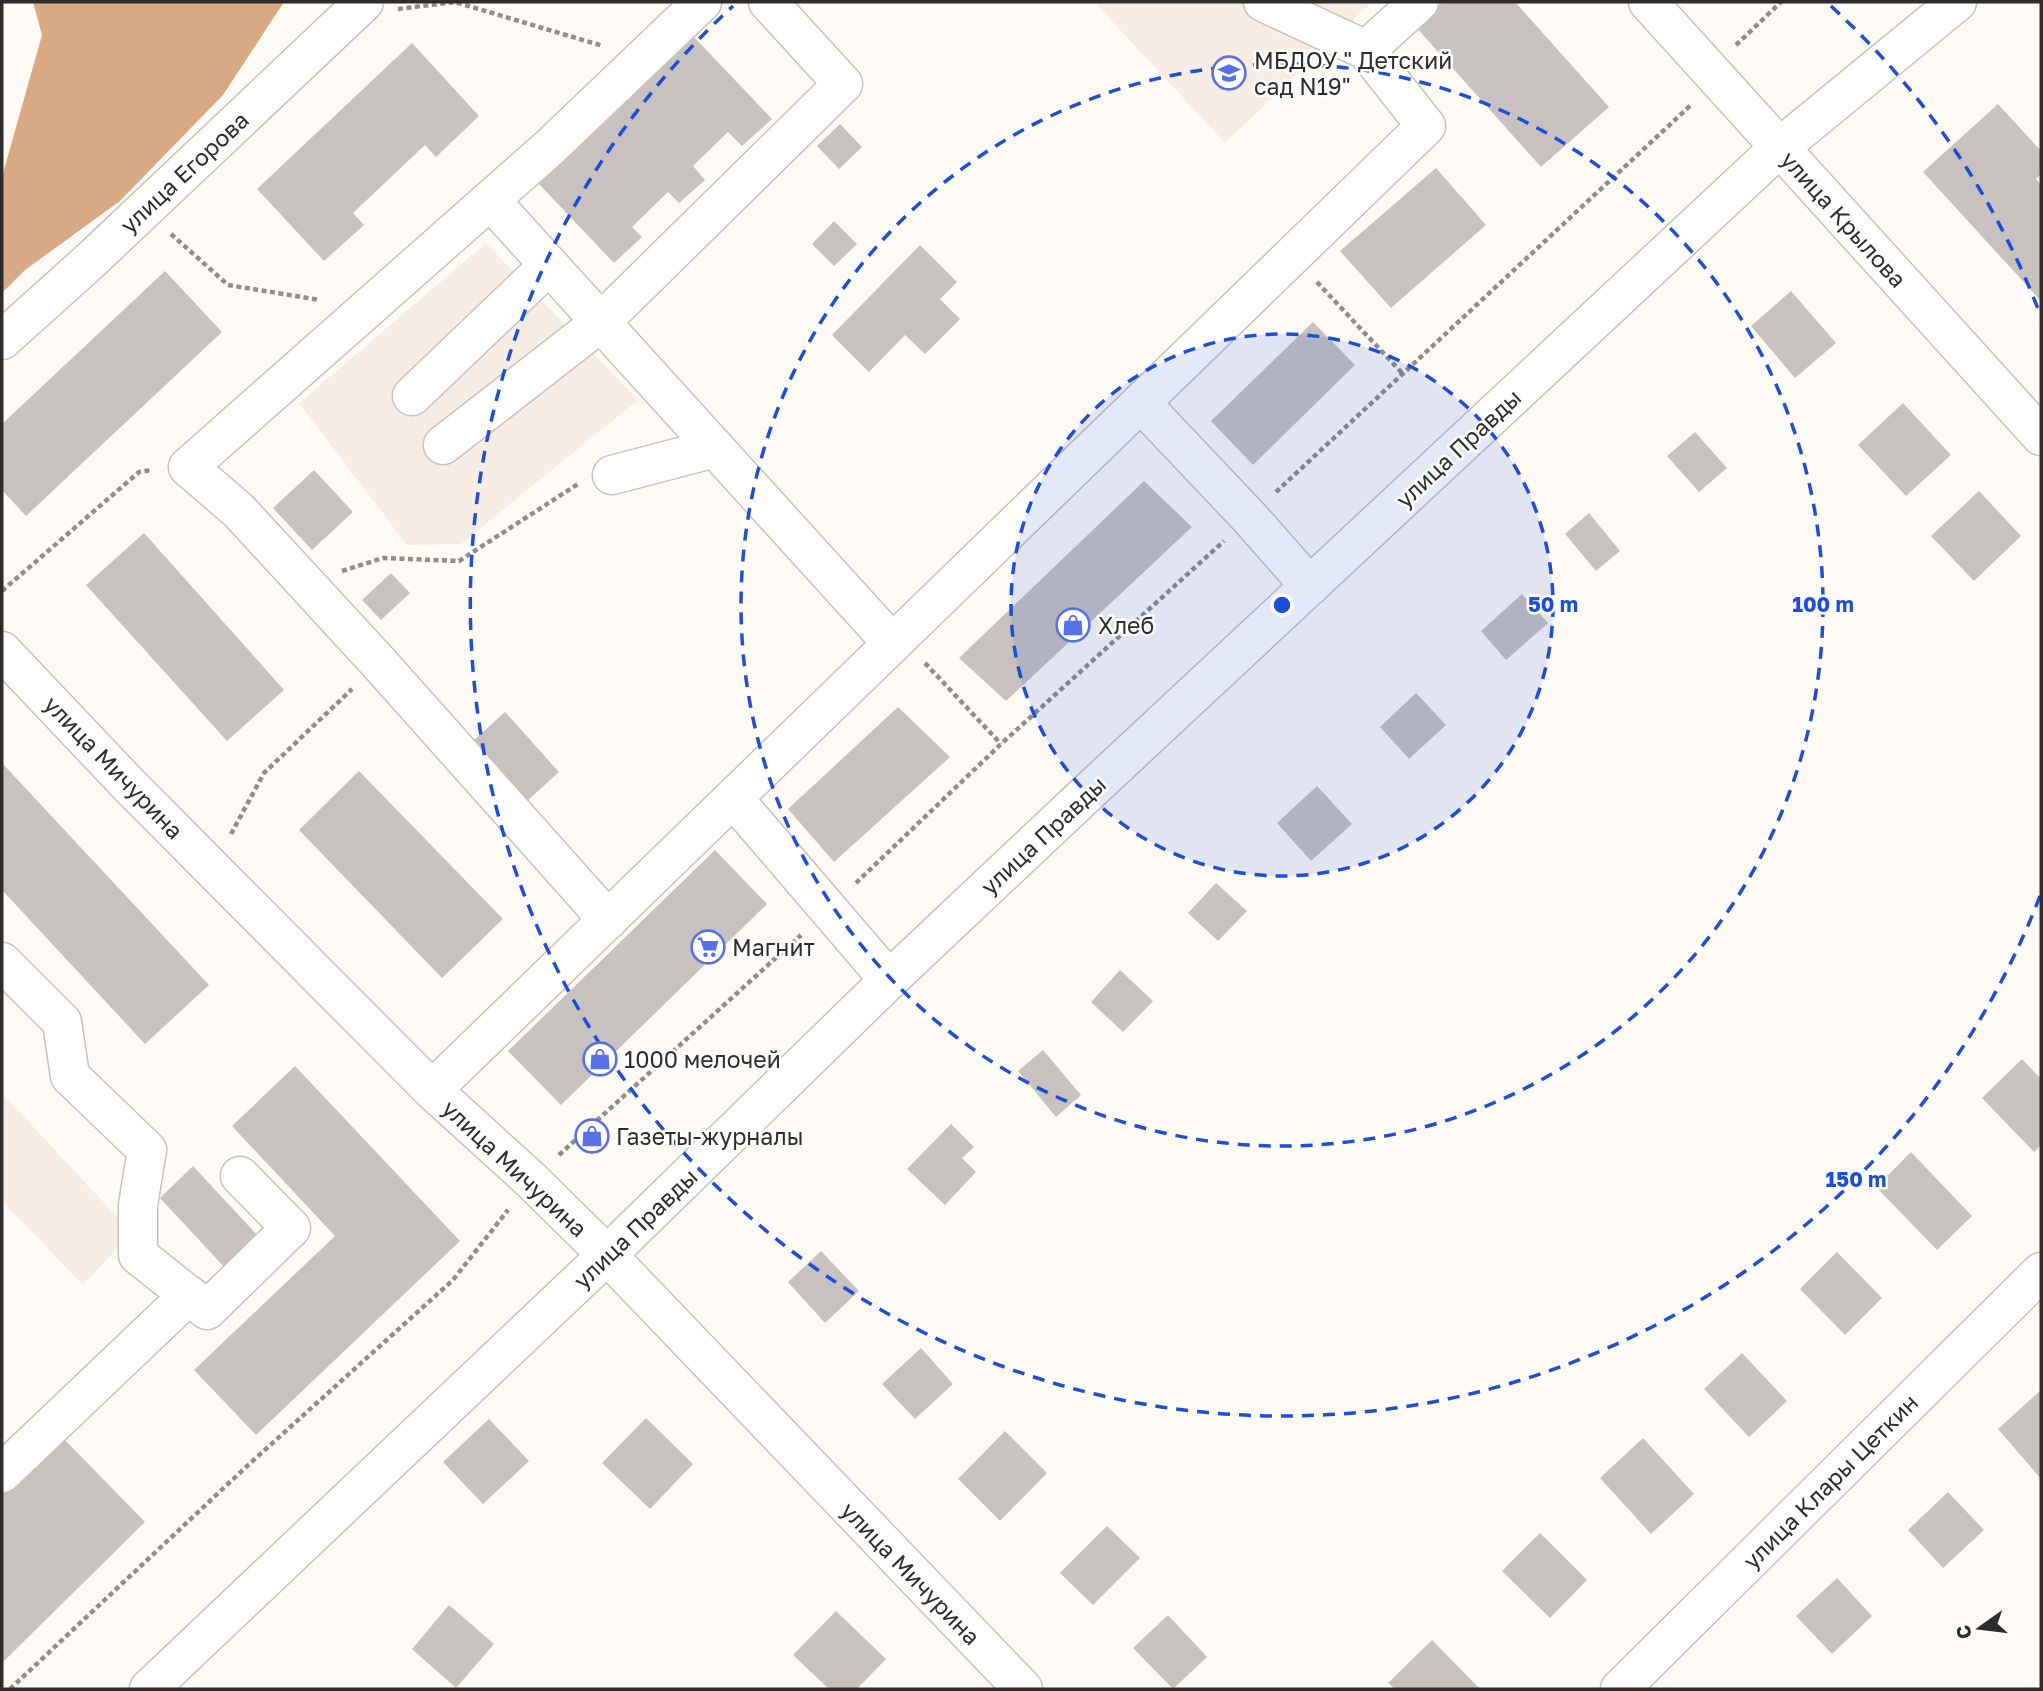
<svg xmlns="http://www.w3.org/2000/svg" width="2043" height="1691" font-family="'Golos Text',sans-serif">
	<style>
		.built { fill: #f8ede4 }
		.forest { fill: #d8a983 }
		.building { fill: #c7c2bf }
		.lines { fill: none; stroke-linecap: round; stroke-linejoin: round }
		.minor-casing { stroke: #c7c2bf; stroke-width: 41 }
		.path { stroke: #908d8a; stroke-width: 4.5; stroke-dasharray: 5 3.5; stroke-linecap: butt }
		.minor { stroke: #fff; stroke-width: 38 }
		.ring { fill: none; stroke: #1d4ed8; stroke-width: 3.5; stroke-dasharray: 12 9 }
		.labels { text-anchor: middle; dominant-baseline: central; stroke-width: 5; stroke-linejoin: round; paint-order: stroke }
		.poi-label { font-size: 23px; fill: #2f2d2c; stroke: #fff; text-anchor: start }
		.street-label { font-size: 23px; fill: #2f2d2c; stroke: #fff }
		.centre { fill: #1d4ed8; stroke: #fff; stroke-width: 3.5 }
		.ring-label { font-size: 21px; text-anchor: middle; font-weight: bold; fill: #1d4ed8; stroke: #fff; stroke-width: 5; stroke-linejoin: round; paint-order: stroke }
	</style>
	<rect width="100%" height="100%" fill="#fefaf6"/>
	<path class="built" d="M1094 2H1372L1225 143Z
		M486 243 638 400 461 544 407 545 299 403Z
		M2 1093 132 1233 83 1285 2 1201Z"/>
	<path class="forest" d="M33 2H284L223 95 120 201 25 270 2 293V177L42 35Z"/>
	<path class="building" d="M1442 2H1515L1609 107 1541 167 1415 26Z
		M692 35 772 119 742 146 728 132 693 166 705 180 679 203 668 192 632 227 642 237 614 263 537 182Z
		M412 43 479 116 436 157 425 145 353 213 364 225 324 261 257 189Z
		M1998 104 2041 151V174L2036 179 2041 185V301L1923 172Z
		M840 124 862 147 839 169 817 146Z
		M1436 168 1486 225 1391 308 1340 251Z
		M834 221 857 244 834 266 812 244Z
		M920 245 957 282 940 299 960 319 925 354 905 335 869 372 832 335Z
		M165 271 222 332 26 516 2 490V424Z
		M1791 291 1836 343 1795 378 1751 326Z
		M1313 322 1355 365 1253 465 1211 421Z
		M1903 403 1951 455 1906 496 1858 445Z
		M1695 432 1727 468 1699 492 1667 456Z
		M314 470 353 512 312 550 273 508Z
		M1144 481 1192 527 1006 701 959 658Z
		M1979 491 2021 536 1974 581 1931 536Z
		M1589 513 1620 551 1596 571 1565 534Z
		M144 533 284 690 227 741 86 585Z
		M391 573 410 593 381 620 362 600Z
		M1522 594 1548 623 1506 660 1481 631Z
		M1416 693 1446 725 1409 759 1380 727Z
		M898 707 950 757 834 862 788 809Z
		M505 712 559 772 526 802 471 743Z
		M2 763 209 985 145 1044 2 890Z
		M359 771 503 919 442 978 299 830Z
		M1317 786 1352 824 1311 861 1277 823Z
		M715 850 767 904 561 1105 508 1051Z
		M1216 883 1247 911 1218 941 1188 913Z
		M1120 970 1153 1001 1123 1032 1091 1002Z
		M1043 1050 1081 1095 1056 1117 1018 1071Z
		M2022 1059 2041 1079V1145L2034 1152 1982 1098Z
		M295 1066 460 1241 256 1435 194 1370 335 1236 232 1126Z
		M951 1124 974 1147 962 1158 976 1172 945 1205 907 1169Z
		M1911 1152 1972 1216 1937 1250 1876 1187Z
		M193 1166 259 1237 226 1269 160 1198Z
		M821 1251 859 1291 825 1323 788 1282Z
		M1837 1252 1882 1298 1845 1335 1800 1289Z
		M921 1348 953 1384 915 1419 882 1384Z
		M1742 1353 1787 1401 1749 1437 1704 1389Z
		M2041 1390V1479L1998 1429Z
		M646 1418 693 1464 650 1509 602 1463Z
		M489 1419 529 1461 483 1504 443 1462Z
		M1005 1431 1047 1473 1000 1521 958 1479Z
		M61 1436 145 1522 2 1663V1494Z
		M1643 1438 1694 1494 1651 1534 1600 1478Z
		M1948 1492 1984 1530 1943 1568 1908 1530Z
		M1107 1526 1140 1558 1093 1605 1060 1573Z
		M1540 1533 1587 1580 1550 1618 1502 1571Z
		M1837 1578 1872 1616 1832 1654 1796 1616Z
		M449 1605 494 1644 456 1688 412 1649Z
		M836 1611 886 1659 857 1689H829L793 1655Z
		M1168 1615 1207 1657 1173 1689 1133 1648Z
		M1432 1640 1480 1689H1395L1388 1683Z"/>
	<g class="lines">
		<defs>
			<path id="minor" d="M1263 2 1366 50
				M1648 2 2041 436
				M490 200 892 643
				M2 340 90 261 364 2
				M412 396 549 265
				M1141 403 1249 517 1310 586
				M443 445 601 322 843 84 768 2
				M612 475 715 448
				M2 651 127 783 432 1090 531 1180 607 1255 1023 1689
				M733 798 889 980
				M608 920 379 663 239 511 188 467 549 148 702 2
				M2 962 62 1022 70 1076 147 1150 138 1205V1255L207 1310 291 1228 240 1176
				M432 1090 1426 126 1366 50 1419 2
				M2 1473 189 1295
				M149 1689 607 1255 889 980 1080 800 1779 148 1957 2
				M1620 1689 2041 1272"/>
		</defs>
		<use href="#minor" class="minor-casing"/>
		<path class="path" d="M398 9 455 2 603 46
			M1736 45 1781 2
			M171 234 228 285 320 300
			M1317 282 1402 373
			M1276 492 1692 104
			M342 571 383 558 459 561 578 484
			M2 591 139 472 152 470
			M925 663 1001 744
			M231 834 264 773 352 689
			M856 883 1001 744 1224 541
			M559 1155 801 935
			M10 1689 246 1467 453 1280 508 1210"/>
		<use href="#minor" class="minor"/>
	</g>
	<circle cx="1282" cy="605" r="271" fill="#1d4ed8" fill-opacity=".12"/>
	<g class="ring">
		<circle cx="1282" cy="605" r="271"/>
		<circle cx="1282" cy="605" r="541"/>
		<path d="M2040 896A812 812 0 1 1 733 6M1831 6A812 812 0 0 1 2040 314"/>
	</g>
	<defs>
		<symbol id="school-ring" viewBox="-11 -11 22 22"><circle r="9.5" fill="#fff" stroke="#5770e6" stroke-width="1.5"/><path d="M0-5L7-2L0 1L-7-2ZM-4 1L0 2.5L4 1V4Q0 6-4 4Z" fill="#5770e6"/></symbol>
		<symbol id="shop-ring" viewBox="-11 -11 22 22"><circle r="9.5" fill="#fff" stroke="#5770e6" stroke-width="1.5"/><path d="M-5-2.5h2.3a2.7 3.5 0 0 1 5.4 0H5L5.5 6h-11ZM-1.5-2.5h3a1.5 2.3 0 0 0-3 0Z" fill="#5770e6"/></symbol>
		<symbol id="supermarket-ring" viewBox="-11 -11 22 22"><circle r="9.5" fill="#fff" stroke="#5770e6" stroke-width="1.5"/><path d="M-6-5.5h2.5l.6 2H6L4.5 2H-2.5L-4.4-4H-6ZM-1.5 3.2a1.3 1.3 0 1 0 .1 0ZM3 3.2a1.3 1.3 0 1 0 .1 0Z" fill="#5770e6"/></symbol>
	</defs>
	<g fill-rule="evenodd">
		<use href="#school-ring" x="1210" y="54" width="38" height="38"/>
		<use href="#shop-ring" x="1054" y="606" width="38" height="38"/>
		<use href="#supermarket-ring" x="689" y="928" width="38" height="38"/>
		<use href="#shop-ring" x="581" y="1040" width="38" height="38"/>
		<use href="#shop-ring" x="573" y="1117" width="38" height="38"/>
	</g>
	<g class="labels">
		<g class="poi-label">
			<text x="1254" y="60">МБДОУ " Детский<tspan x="1254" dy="26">сад N19"</tspan></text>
			<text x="1098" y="625">Хлеб</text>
			<text x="732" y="947">Магнит</text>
			<text x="624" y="1059">1000 мелочей</text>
			<text x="616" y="1136">Газеты-журналы</text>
		</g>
		<g class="street-label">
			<text transform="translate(184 172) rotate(-43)">улица Егорова</text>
			<text transform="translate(1844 219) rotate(48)">улица Крылова</text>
			<text transform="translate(1458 448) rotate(-43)">улица Правды</text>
			<text transform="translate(114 767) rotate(46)">улица Мичурина</text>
			<text transform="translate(1043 835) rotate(-43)">улица Правды</text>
			<text transform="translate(515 1168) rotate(43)">улица Мичурина</text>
			<text transform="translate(635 1228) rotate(-44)">улица Правды</text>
			<text transform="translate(1830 1481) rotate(-45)">улица Клары Цеткин</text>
			<text transform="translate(911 1573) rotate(46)">улица Мичурина</text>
		</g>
	</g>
	<circle cx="1282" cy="605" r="10" class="centre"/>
	<g class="ring-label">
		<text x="1553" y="612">50 m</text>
		<text x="1823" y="612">100 m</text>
		<text x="1856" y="1187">150 m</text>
	</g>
	<rect width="2043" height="1691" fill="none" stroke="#2f2d2c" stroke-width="7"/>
	<g transform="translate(1980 1628) rotate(256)" stroke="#ffffff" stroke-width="5" paint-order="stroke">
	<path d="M0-5L12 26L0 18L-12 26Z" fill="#2f2d2c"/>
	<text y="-10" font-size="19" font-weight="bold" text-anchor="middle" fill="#2f2d2c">С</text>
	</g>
</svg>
